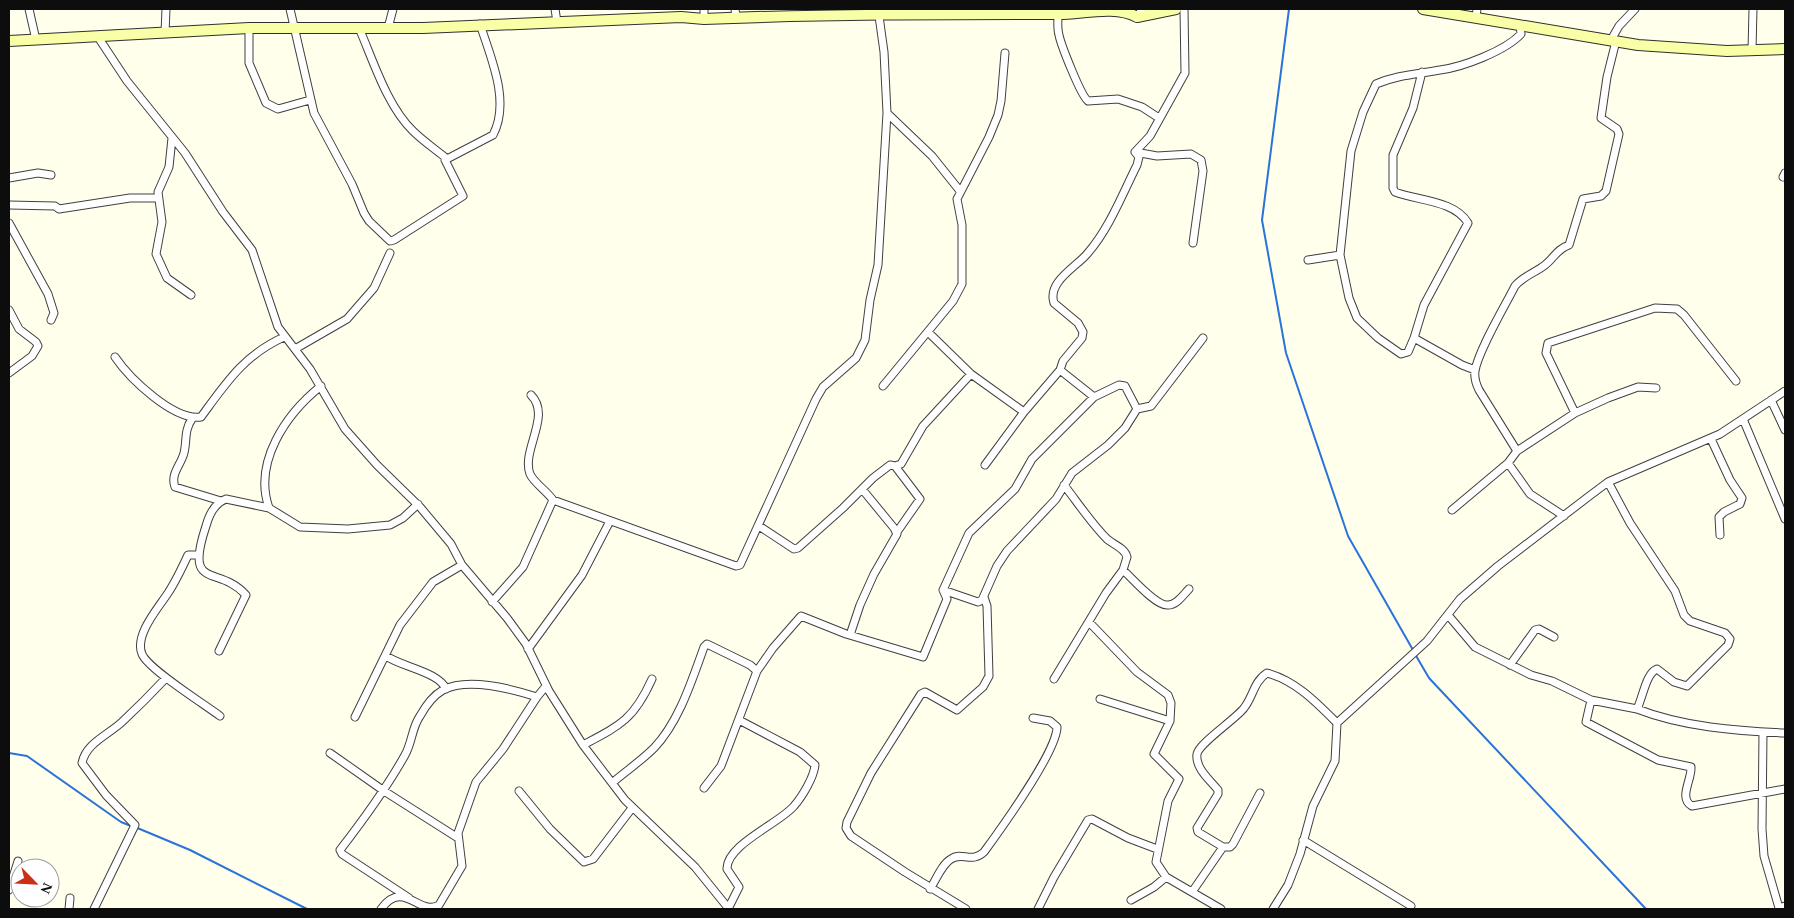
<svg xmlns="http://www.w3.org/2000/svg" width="1794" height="918" font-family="'Times New Roman',serif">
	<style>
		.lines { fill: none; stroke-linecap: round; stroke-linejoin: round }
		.stream { stroke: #2a73db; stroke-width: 2 }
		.minor-casing { stroke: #404040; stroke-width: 9 }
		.secondary-casing { stroke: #2f2f2f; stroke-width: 12 }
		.minor { stroke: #fff; stroke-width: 7 }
		.secondary { stroke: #f8ffa7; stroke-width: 10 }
	</style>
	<rect width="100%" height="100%" fill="#ffffec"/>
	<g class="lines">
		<path class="stream" d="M1289 9 1262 220 1286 353 1348 536 1413 650
			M1415 654 1429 678 1646 909
			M9 753 27 756 121 822 131 826
			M135 827 190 850 307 909"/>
		<defs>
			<path id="minor" d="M29 9 36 40
				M290 9 314 113 352 184 364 213 369 221 390 241 394 240 463 196 445 160
				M555 9 557 22
				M704 9V19
				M735 9 736 17
				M1058 14C1058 21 1057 28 1059 35 1061 45 1081 96 1088 101L1118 99 1142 107 1159 118
				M879 16 884 52 887 113 932 156 960 191
				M1137 17 1142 9
				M1476 17 1477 9
				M249 28V63L266 103 278 109 310 100
				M359 28C373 60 387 106 413 131 423 141 435 149 446 158L445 160 493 135C511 101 490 56 480 24
				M388 28 393 9
				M165 33 166 9
				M98 37 127 81 185 153 223 212 252 250 278 327 310 369 345 429 377 465 420 507 451 544 462 565 507 618 526 644 549 691 583 745 625 800 695 867 729 909
				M1611 40 1619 26 1635 9
				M1752 50 1753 9
				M1422 72 1413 108 1393 155V188L1395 192C1418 201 1454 200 1468 223L1424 305 1414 338 1462 365 1475 370
				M172 138 169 167 158 192 162 222 156 254 167 278 191 295
				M1135 152 1157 156 1191 154 1201 160 1203 171 1193 243
				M1783 177 1785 173
				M9 178 38 173 51 175
				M9 205 55 206 59 209 130 198H158
				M9 223 48 294 54 313 51 320
				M1308 260 1340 255
				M9 310 19 329 36 342 38 346 32 356 9 373
				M928 332 971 374 1024 412 1060 370 1063 361 1082 338 1083 332 1078 323 1054 303C1047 282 1076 267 1087 254 1109 229 1122 195 1137 165L1139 157 1135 152 1150 136 1185 73 1184 9
				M1414 338 1408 352 1401 354 1378 338 1357 318 1349 298 1340 255 1351 151 1363 112 1376 84C1397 75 1418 74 1440 70 1463 67 1505 51 1521 34L1520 25
				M295 349 347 319 374 288 390 253
				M115 357C130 379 174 421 201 417 226 383 244 355 284 337
				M1060 370 1094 397
				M321 386C286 414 253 462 269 508L300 527 348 529 390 525 403 518 418 504
				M883 386 953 301 962 284V225L957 199 989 137 998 115 1001 101 1005 53
				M1771 400 1785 430
				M1137 409 1151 406 1203 338
				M1575 413 1546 353 1548 343 1655 308 1677 309 1684 315 1736 381
				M192 419C184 430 187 441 184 453 181 465 170 474 175 487L221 501
				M1743 419 1785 519
				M1711 439 1730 480 1742 498 1740 504 1724 512 1719 517 1720 535
				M1517 451 1479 390C1476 384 1474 378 1475 371 1478 351 1505 306 1515 286 1523 276 1535 273 1545 265 1554 258 1557 249 1569 245L1583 199 1601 196 1606 191 1619 134 1617 129 1601 118 1607 77 1616 41
				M1508 463 1530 494 1564 516
				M985 465 1024 412
				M895 466 901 464 923 426 971 374
				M553 500 736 566 740 565 816 399 823 387 856 358 865 340 870 300 878 265 887 113
				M1452 510 1508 463 1517 451 1575 413 1608 398 1638 387 1656 388
				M759 526 794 549 798 548 843 508 873 478 890 465 895 466 920 499 897 532
				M197 555H188C182 568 176 581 168 593 159 607 134 635 142 654 148 669 204 704 220 716
				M1123 570C1132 578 1155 605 1167 605 1176 606 1183 595 1189 589
				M492 602 523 567 553 500C547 491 534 483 530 474 521 450 552 416 531 395
				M1448 615 1475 647 1531 675 1552 681 1591 700 1586 722 1658 760 1691 767C1692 780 1678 798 1692 806L1785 789
				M1089 622 1137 672 1168 695 1171 703 1170 721 1154 754 1179 779 1168 801 1156 862 1166 877 1221 909
				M850 635 860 605 874 574 897 534 894 528 862 489
				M528 649 582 575 610 521
				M219 651 246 595C218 564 184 592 206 526 209 515 215 503 226 499L269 508
				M386 656C402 667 439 672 446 689
				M1510 665 1535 630 1539 629 1554 637
				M757 671 773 648 801 616 846 634 923 657 947 599 943 590 969 533 1015 489 1032 459 1094 397 1119 385 1125 386 1137 409 1125 428 1108 445 1072 473 1056 499 1007 551 997 566 982 600 978 602 943 590
				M1054 679 1106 593 1123 570 1127 557C1125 548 1114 545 1107 539 1091 523 1078 503 1064 485
				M1100 699 1170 721
				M1591 700 1637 709C1643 697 1646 673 1657 669L1674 682 1687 686 1728 645 1730 639 1725 633 1690 621 1684 615 1675 591 1630 523 1608 482
				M1637 709C1683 727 1737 731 1785 733
				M355 717 400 625 433 582 462 565
				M1763 732 1762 829 1764 856 1779 908 1785 906
				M583 745C621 725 634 719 652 679
				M330 753 384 791 458 838
				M612 783C626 771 641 761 654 748 679 722 692 680 704 647L707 644 750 665 757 671 721 766 704 788
				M519 791 550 829 584 862 593 859 632 808
				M1303 840 1411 906
				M1223 847H1230L1233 844 1260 793
				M930 889C936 880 942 864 951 859 962 851 971 864 984 852 1000 830 1057 751 1057 727L1050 721 1033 718
				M9 890 18 861
				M1192 892 1223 847 1198 832 1197 828 1218 794V790C1210 780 1195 768 1197 754 1199 743 1236 719 1244 708 1253 697 1254 681 1267 673 1296 681 1316 702 1337 723
				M409 898 342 854 340 850C364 819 386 789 405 755 412 743 412 727 420 716 425 707 434 695 443 690 468 677 512 689 537 697
				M1131 900 1154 887 1166 877
				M69 909 70 898
				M94 909 135 825 106 795 82 763C86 743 108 735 122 722 137 708 152 693 166 678
				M381 909C403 878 420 917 439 905L462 866 458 833 476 782 503 749 537 697 546 686
				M728 909 739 887 727 869C726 845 780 823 794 806 802 797 814 777 815 765L800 752 739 720
				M966 909 905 872 851 836 846 828 847 822 871 773 921 694 925 692 957 710 983 687 989 676 987 606 984 597
				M1038 909 1054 877 1088 820 1092 819 1128 838 1157 849
				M1273 909 1288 885 1300 854 1313 806 1335 761 1337 723 1427 641 1460 599 1498 566 1588 497 1608 482 1720 434 1785 391"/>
			<path id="secondary" d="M1423 9 1638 45 1727 51 1785 49
				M9 41 249 28H423L681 17 704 19C822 14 941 14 1059 14 1083 14 1115 5 1137 17L1176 9"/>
		</defs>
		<use href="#minor" class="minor-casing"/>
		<use href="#secondary" class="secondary-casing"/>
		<use href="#minor" class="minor"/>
		<use href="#secondary" class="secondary"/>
	</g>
	<rect width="1794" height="918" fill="none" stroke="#0d0d0d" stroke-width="20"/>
	<g transform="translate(35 883) rotate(114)"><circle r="24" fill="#ffffff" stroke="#9e9e9e"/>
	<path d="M0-4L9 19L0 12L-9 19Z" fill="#ca3017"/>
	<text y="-8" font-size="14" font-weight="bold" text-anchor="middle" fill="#0d0d0d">N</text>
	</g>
</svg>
